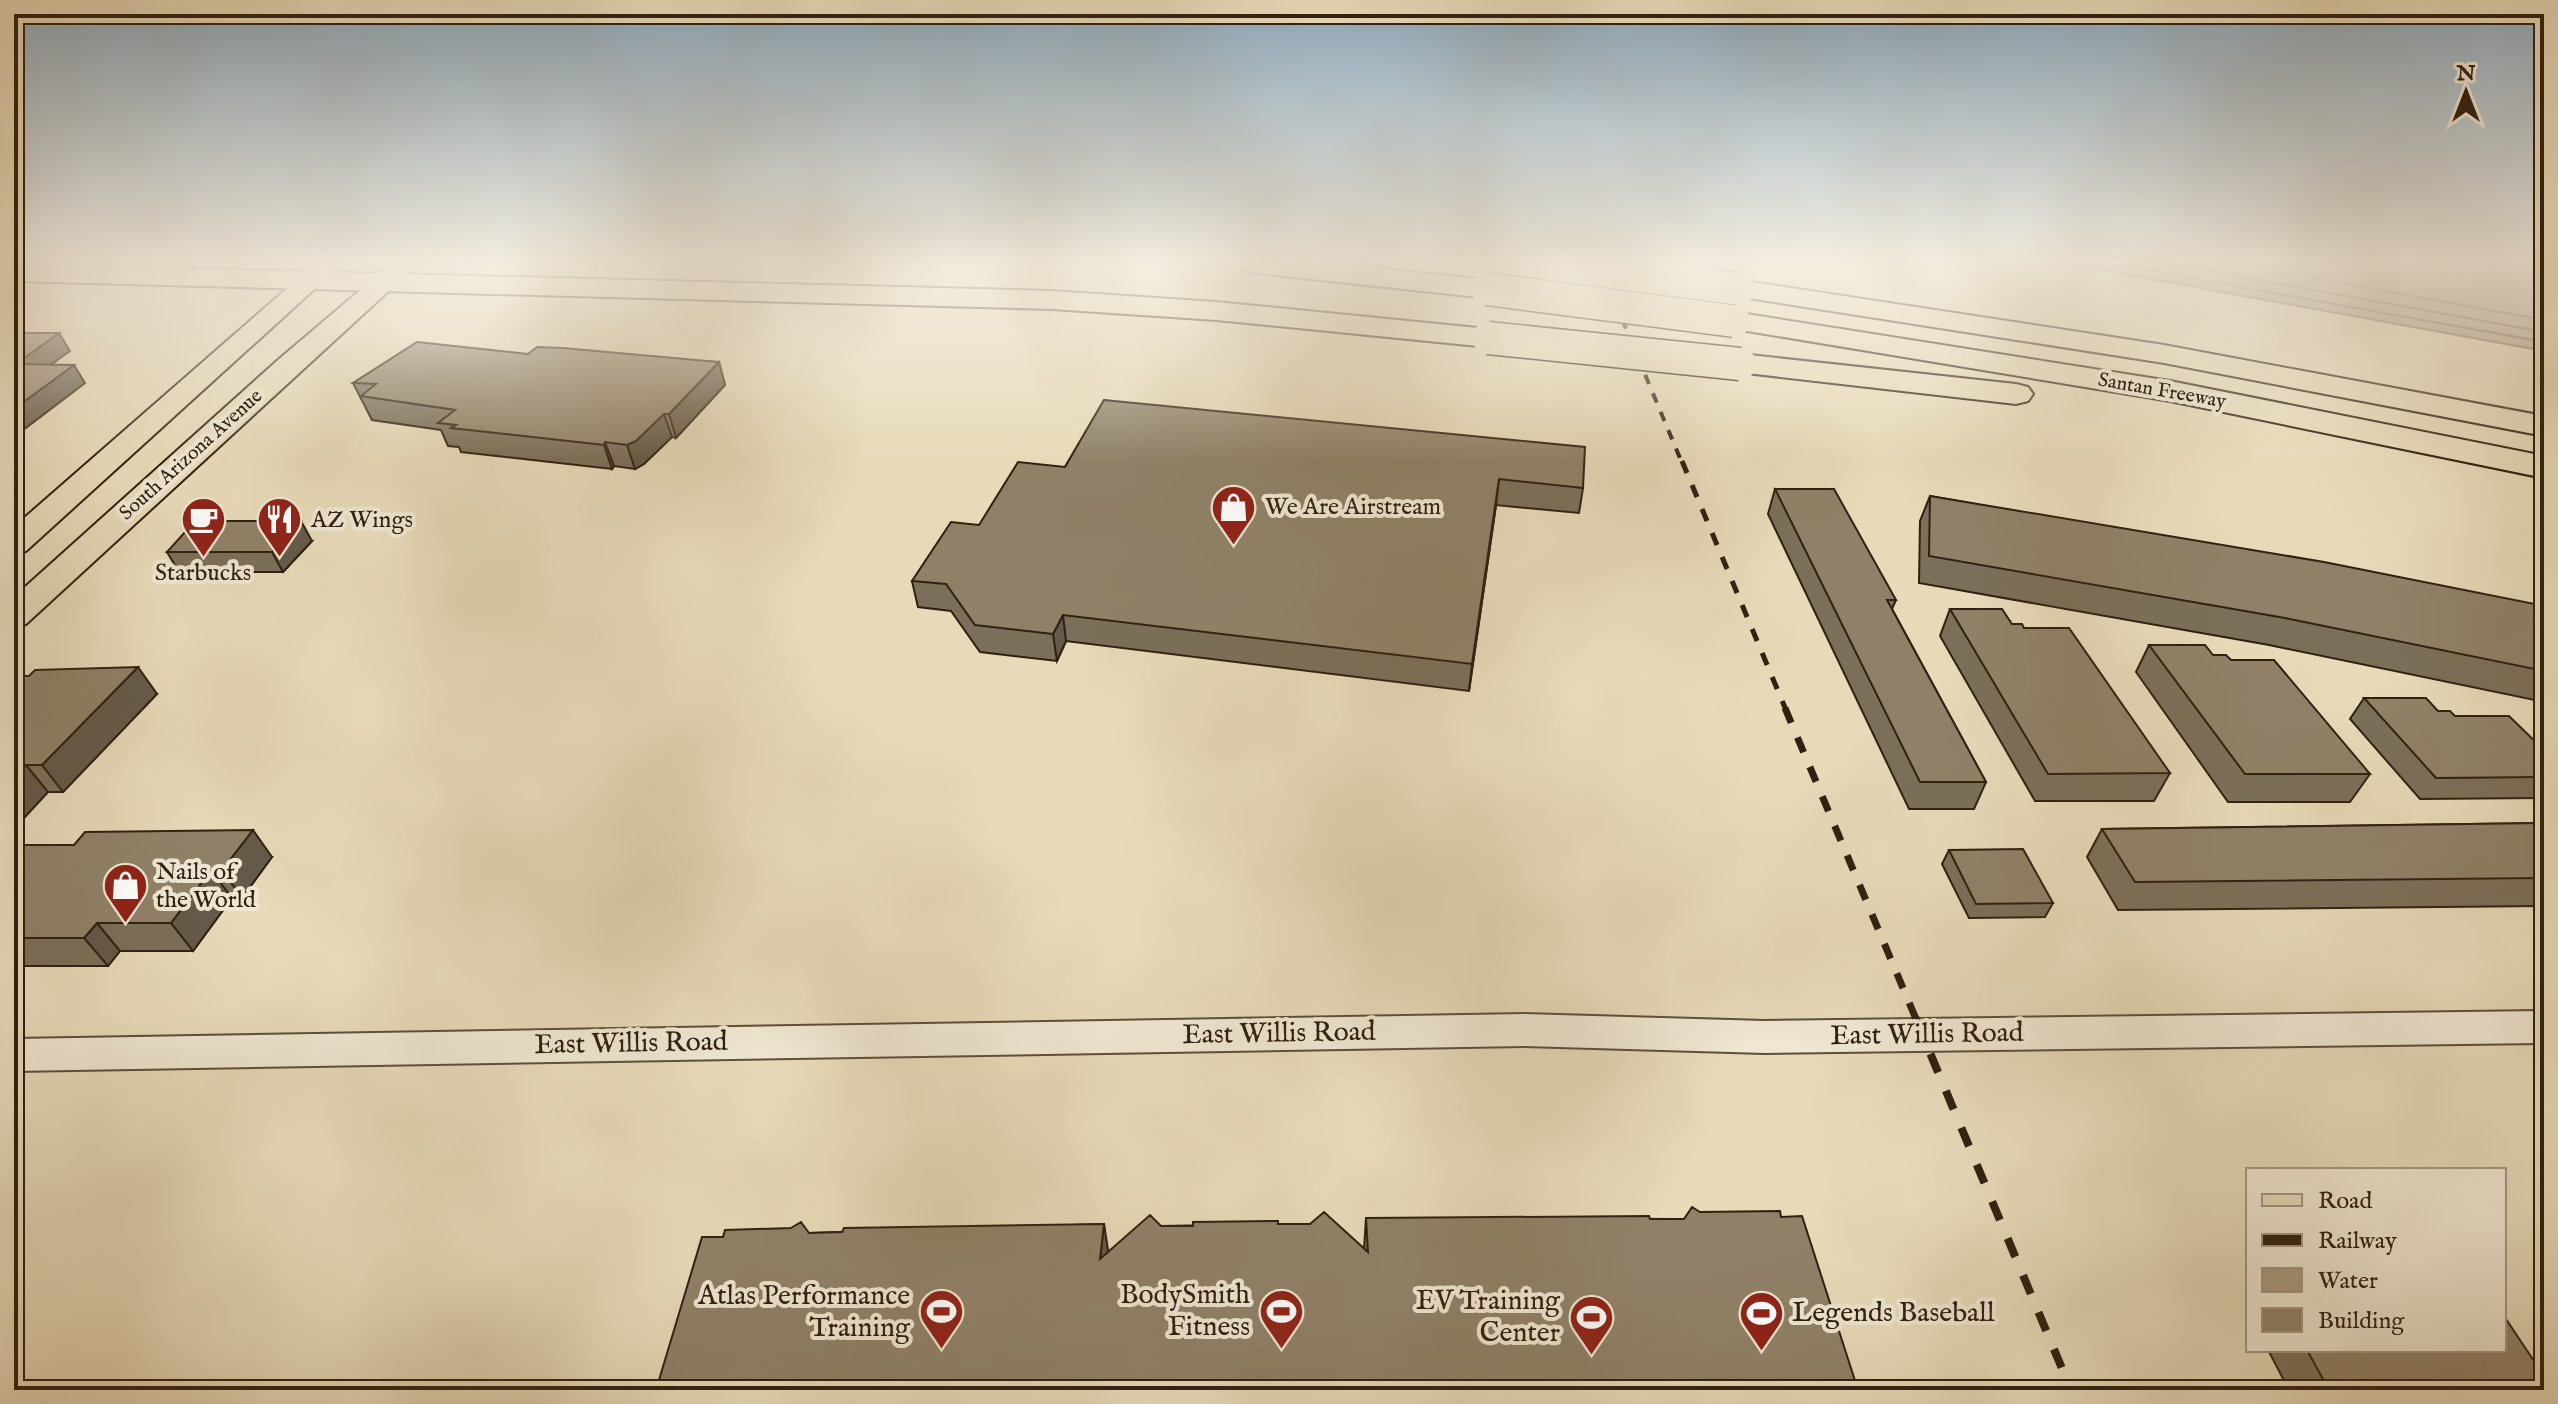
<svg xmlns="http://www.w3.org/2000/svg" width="2558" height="1404" font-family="'IM FELL English',serif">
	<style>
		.water { fill: #a99b80; stroke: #796a54; stroke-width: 2 }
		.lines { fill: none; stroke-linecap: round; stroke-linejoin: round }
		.shore { stroke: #6c5e48; stroke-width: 2 }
		.minor-casing { stroke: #5e4e3b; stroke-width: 4 }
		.major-casing { stroke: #302011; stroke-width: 4 }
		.highway-casing { stroke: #302011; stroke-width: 4 }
		.minor { fill: #efe7d2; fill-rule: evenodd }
		.major { fill: #e7dab9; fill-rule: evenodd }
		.highway { fill: #e7dab9; fill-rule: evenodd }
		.rail-far3 { stroke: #302011; stroke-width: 4; stroke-dasharray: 10 10; stroke-linecap: butt }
		.rail-far2 { stroke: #302011; stroke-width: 5; stroke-dasharray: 13 13; stroke-linecap: butt }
		.rail-far1 { stroke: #302011; stroke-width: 7; stroke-dasharray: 16 16; stroke-linecap: butt }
		.rail { stroke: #302011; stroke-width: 8; stroke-dasharray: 20 20; stroke-linecap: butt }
		.highway-bridge-casing { stroke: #302011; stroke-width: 35; stroke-linecap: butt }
		.highway-bridge { stroke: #e7dab9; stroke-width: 32 }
		.wall { fill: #7b6f59; stroke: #302011; stroke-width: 2 }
		.shaded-wall { fill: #645a49; stroke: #302011; stroke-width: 2 }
		.building { fill: #8f8168; stroke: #302011; stroke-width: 2 }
		.labels { text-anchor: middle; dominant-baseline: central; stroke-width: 8; stroke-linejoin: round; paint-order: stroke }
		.far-street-label { font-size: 20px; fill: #302011; stroke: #efe7d2 }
		.poi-label { font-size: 24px; fill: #302011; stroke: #efe7d2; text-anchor: start }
		.near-street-label { font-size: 28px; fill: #302011; stroke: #efe7d2 }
		.near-poi-label { font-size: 28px; fill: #302011; stroke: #efe7d2; text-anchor: end }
	</style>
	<rect width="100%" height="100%" fill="#e7dab9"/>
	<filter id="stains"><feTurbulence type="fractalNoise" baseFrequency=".0025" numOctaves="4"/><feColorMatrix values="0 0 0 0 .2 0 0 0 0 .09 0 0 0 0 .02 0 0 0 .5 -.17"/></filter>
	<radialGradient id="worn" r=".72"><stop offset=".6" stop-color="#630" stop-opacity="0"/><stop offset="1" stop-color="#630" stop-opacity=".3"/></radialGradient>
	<path class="water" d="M2069 264H2544V351Z"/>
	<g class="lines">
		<path class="shore" d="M2114 264 2544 342
			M2170 264 2544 332
			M2236 264 2544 320"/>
		<defs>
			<path id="minor" d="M2544 1011V1043L1765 1053 1524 1046 14 1071V1039L1524 1014 1765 1021Z"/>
			<path id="major" d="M315 264H342L26 551 14 554V527Z
				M391 264H418L26 624 14 627V597L278 360Z"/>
			<path id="highway" d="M14 264 1052 291 1216 302 1488 329 1499 331 1504 338 1499 345 1488 347 1216 320 1052 309 14 281Z
				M1241 264H1334L1487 280 1497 283 1502 289 1497 295 1487 298 1255 273 1245 270Z
				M1739 280 2164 345 2544 416V436L2164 363 1729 295 1724 289 1729 283Z
				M1734 312 2170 381 2544 456V478L2170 401 1723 327 1719 321 1723 315Z
				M1740 354 2016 384 2028 387 2033 394 2028 401 2016 404 1729 371 1724 364 1729 357Z"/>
		</defs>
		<use href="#minor" class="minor-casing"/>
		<use href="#major" class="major-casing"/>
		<use href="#highway" class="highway-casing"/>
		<use href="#minor" class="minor"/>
		<use href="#major" class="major"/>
		<use href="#highway" class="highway"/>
		<path class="rail-far3" d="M1599 264 1682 463"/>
		<path class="rail-far2" d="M1682 461 1786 710"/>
		<path class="rail-far1" d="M1785 708 1916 1019"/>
		<path class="rail" d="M1915 1017 2071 1390"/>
		<defs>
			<path id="highway-bridge" d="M1546 264 1739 289
				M1487 289 1734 321
				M1488 338 1740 364"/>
		</defs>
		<use href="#highway-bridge" class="highway-bridge-casing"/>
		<use href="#highway-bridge" class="highway-bridge"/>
	</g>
	<path class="wall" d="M528 354 719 362 725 385 676 438 672 437 644 464 635 469 614 466 612 469 461 452 459 447 448 446 441 430 372 420 353 383Z
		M1104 400 1583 488 1579 513 1496 505 1469 691 1066 641 1057 661 980 652 951 611 918 607 912 581 979 525 1065 467Z
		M1775 489 1896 600 1892 609 1986 782 1974 809H1909L1768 514Z
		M1930 496 2544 606V702L2269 645 1919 583 1920 521Z
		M312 541 283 572H179L167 552Z
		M1950 609 2024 628 2170 773 2154 801H2035L1940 636Z
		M2149 645 2213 655 2231 660 2370 774 2350 802H2228L2136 672Z
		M14 679 157 694 63 792H48L22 820 24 834 19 844 21 845 272 857 242 898H232L193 951H120L108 966H14Z
		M2364 698 2438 711 2455 716 2544 750V798L2420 799 2350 719Z
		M2544 823V906L2118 910 2087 857 2102 829Z
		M1949 850 2053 903 2045 917 1969 918 1942 864Z
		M1700 1212 1781 1217 1858 1390 723 1237 809 1233 1104 1224 1107 1253 1161 1226 1278 1224 1364 1249 1366 1218 1684 1219Z
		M2268 1350H2504L2544 1390H2289Z"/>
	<path class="shaded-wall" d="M59 333 70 351 31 379 20 361Z
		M719 362 725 385 676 438 669 414Z
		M74 365 85 383 14 437V409Z
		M664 414 672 437 644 464 635 469 627 445Z
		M605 442 614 466 612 469 604 445Z
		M1499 479 1496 505 1469 691 1472 664Z
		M301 521 312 541 283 572 272 552Z
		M1063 615 1066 641 1057 661 1053 634Z
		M138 667 157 694 63 792 42 765Z
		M26 765 48 792 22 820 24 834 14 857V777Z
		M253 830 272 857 242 898 222 870Z
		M211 870 232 898 193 951 171 923Z
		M97 923 120 951 108 966 84 938Z
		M1104 1224 1108 1250 1104 1285 1100 1259Z"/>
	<path class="building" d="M14 333H59L20 361H14Z
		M417 342 528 354 537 347 563 348 719 362 669 414H664L636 441 627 445 605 442 604 445 451 428 456 425 438 423 455 410 361 396 376 384 353 383Z
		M14 364 74 365 14 409Z
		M1104 400 1585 447 1583 488 1499 479 1472 664 1063 615 1053 634 975 625 946 584 912 581 951 522 979 525 1018 462 1065 467Z
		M1775 489H1834L1896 600H1887L1986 782H1920Z
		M1930 496 2324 562 2544 606V671L2285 618 1929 556Z
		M195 521H301L272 552H167Z
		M1950 609H2002L2012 624H2022L2024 628H2069L2170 773 2048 774Z
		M2149 645H2205L2213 655H2226L2231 660H2274L2370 774H2245Z
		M138 667 42 765H26L14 777V679L17 676H29L35 670Z
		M2364 698H2426L2438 711H2450L2455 716H2509L2544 750V777L2436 778Z
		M2544 823V878L2135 882 2102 829Z
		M253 830 222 870H211L171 923H97L84 938H14V838L21 845H74L85 832Z
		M2023 849 2053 903 1976 904 1949 850Z
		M1692 1207 1700 1212 1780 1211 1781 1217 1802 1216 1858 1390H656L702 1237H723L725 1230 791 1228 801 1222 809 1233 842 1232 844 1228 1104 1224 1100 1259 1150 1215 1161 1226H1193V1222L1278 1221V1224H1310L1324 1212 1368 1252 1366 1218 1649 1216 1650 1219H1684Z
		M2504 1316 2544 1376V1390H2329L2307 1350H2504Z"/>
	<linearGradient id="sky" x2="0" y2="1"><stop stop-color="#8faabe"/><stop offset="0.57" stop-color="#f4eee0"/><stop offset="1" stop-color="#f4eee0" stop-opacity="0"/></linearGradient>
	<rect width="2558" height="461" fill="url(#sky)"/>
	<defs>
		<symbol id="shop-pin" viewBox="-11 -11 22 30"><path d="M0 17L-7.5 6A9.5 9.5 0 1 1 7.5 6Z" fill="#8f2418" stroke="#efe7d2"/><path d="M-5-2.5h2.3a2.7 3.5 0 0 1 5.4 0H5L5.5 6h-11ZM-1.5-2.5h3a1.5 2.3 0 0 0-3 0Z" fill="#fff"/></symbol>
		<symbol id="cafe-pin" viewBox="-11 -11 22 30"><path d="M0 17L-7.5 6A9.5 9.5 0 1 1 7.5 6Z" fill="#8f2418" stroke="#efe7d2"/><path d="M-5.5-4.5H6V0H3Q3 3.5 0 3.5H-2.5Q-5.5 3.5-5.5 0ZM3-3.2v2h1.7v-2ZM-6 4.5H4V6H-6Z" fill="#fff"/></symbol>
		<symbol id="restaurant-pin" viewBox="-11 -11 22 30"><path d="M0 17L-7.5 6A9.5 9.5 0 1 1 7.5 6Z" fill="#8f2418" stroke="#efe7d2"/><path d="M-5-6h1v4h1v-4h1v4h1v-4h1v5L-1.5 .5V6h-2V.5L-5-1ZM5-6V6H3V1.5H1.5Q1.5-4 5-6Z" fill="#fff"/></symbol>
		<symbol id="stadium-pin" viewBox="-11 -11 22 30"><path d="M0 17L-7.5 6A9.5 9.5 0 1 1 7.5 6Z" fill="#8f2418" stroke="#efe7d2"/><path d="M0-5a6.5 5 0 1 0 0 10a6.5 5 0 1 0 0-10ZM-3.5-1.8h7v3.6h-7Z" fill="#fff"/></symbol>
	</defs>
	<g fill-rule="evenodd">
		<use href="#shop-pin" x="1208" y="482" width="51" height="69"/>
		<use href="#cafe-pin" x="178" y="494" width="51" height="69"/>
		<use href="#restaurant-pin" x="254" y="494" width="51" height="69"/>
		<use href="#shop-pin" x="100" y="860" width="51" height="69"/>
		<use href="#stadium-pin" x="1256" y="1286" width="51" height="69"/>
		<use href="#stadium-pin" x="916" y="1286" width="51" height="69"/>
		<use href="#stadium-pin" x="1736" y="1288" width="51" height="69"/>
		<use href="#stadium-pin" x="1566" y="1292" width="51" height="69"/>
	</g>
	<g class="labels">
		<g class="far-street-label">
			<text transform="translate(2162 391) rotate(10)">Santan Freeway</text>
			<text transform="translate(191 455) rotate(-42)">South Arizona Avenue</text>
		</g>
		<g class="poi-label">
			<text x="1265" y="507">We Are Airstream</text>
			<text x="311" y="520">AZ Wings</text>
			<text x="203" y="573" text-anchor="middle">Starbucks</text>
			<text x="156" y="872">Nails of<tspan x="156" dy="28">the World</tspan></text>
		</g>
		<g class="near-street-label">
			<text transform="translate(1279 1034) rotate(-1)">East Willis Road</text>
			<text transform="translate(1927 1035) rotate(-1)">East Willis Road</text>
			<text transform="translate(631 1044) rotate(-1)">East Willis Road</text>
		</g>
		<g class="near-poi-label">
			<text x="1250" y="1295">BodySmith<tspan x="1250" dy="32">Fitness</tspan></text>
			<text x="910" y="1296">Atlas Performance<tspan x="910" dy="32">Training</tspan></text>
			<text x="1560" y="1301">EV Training<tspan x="1560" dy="32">Center</tspan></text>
			<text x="1792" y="1313" text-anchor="start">Legends Baseball</text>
		</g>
	</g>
	<rect width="2558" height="1404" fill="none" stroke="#e7dab9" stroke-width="48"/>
	<rect x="16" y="16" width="2526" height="1372" fill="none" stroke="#302011" stroke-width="4"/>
	<rect x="24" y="24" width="2510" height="1356" fill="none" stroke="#302011" stroke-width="2"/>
	<rect x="2246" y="1168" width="260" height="184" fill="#efe7d2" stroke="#a39785" stroke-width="2"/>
	<rect x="2262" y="1194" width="40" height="12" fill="#e7dab9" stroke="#a39785" stroke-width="2"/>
	<text x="2318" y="1208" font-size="24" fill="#302011">Road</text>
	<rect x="2262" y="1234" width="40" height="12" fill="#302011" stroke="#a39785" stroke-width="2"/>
	<text x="2318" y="1248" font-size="24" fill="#302011">Railway</text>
	<rect x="2262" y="1268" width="40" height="24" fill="#a99b80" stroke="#a39785" stroke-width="2"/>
	<text x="2318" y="1288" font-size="24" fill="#302011">Water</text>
	<rect x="2262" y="1308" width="40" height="24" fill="#8f8168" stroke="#a39785" stroke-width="2"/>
	<text x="2318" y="1328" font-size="24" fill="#302011">Building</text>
	<g transform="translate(2466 92)" stroke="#efe7d2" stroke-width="6" paint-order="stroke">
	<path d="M0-6L14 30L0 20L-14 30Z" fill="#302011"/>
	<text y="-12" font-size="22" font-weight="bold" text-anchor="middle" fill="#302011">N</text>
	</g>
	<rect width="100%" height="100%" filter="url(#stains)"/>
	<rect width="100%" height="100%" fill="url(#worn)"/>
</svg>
